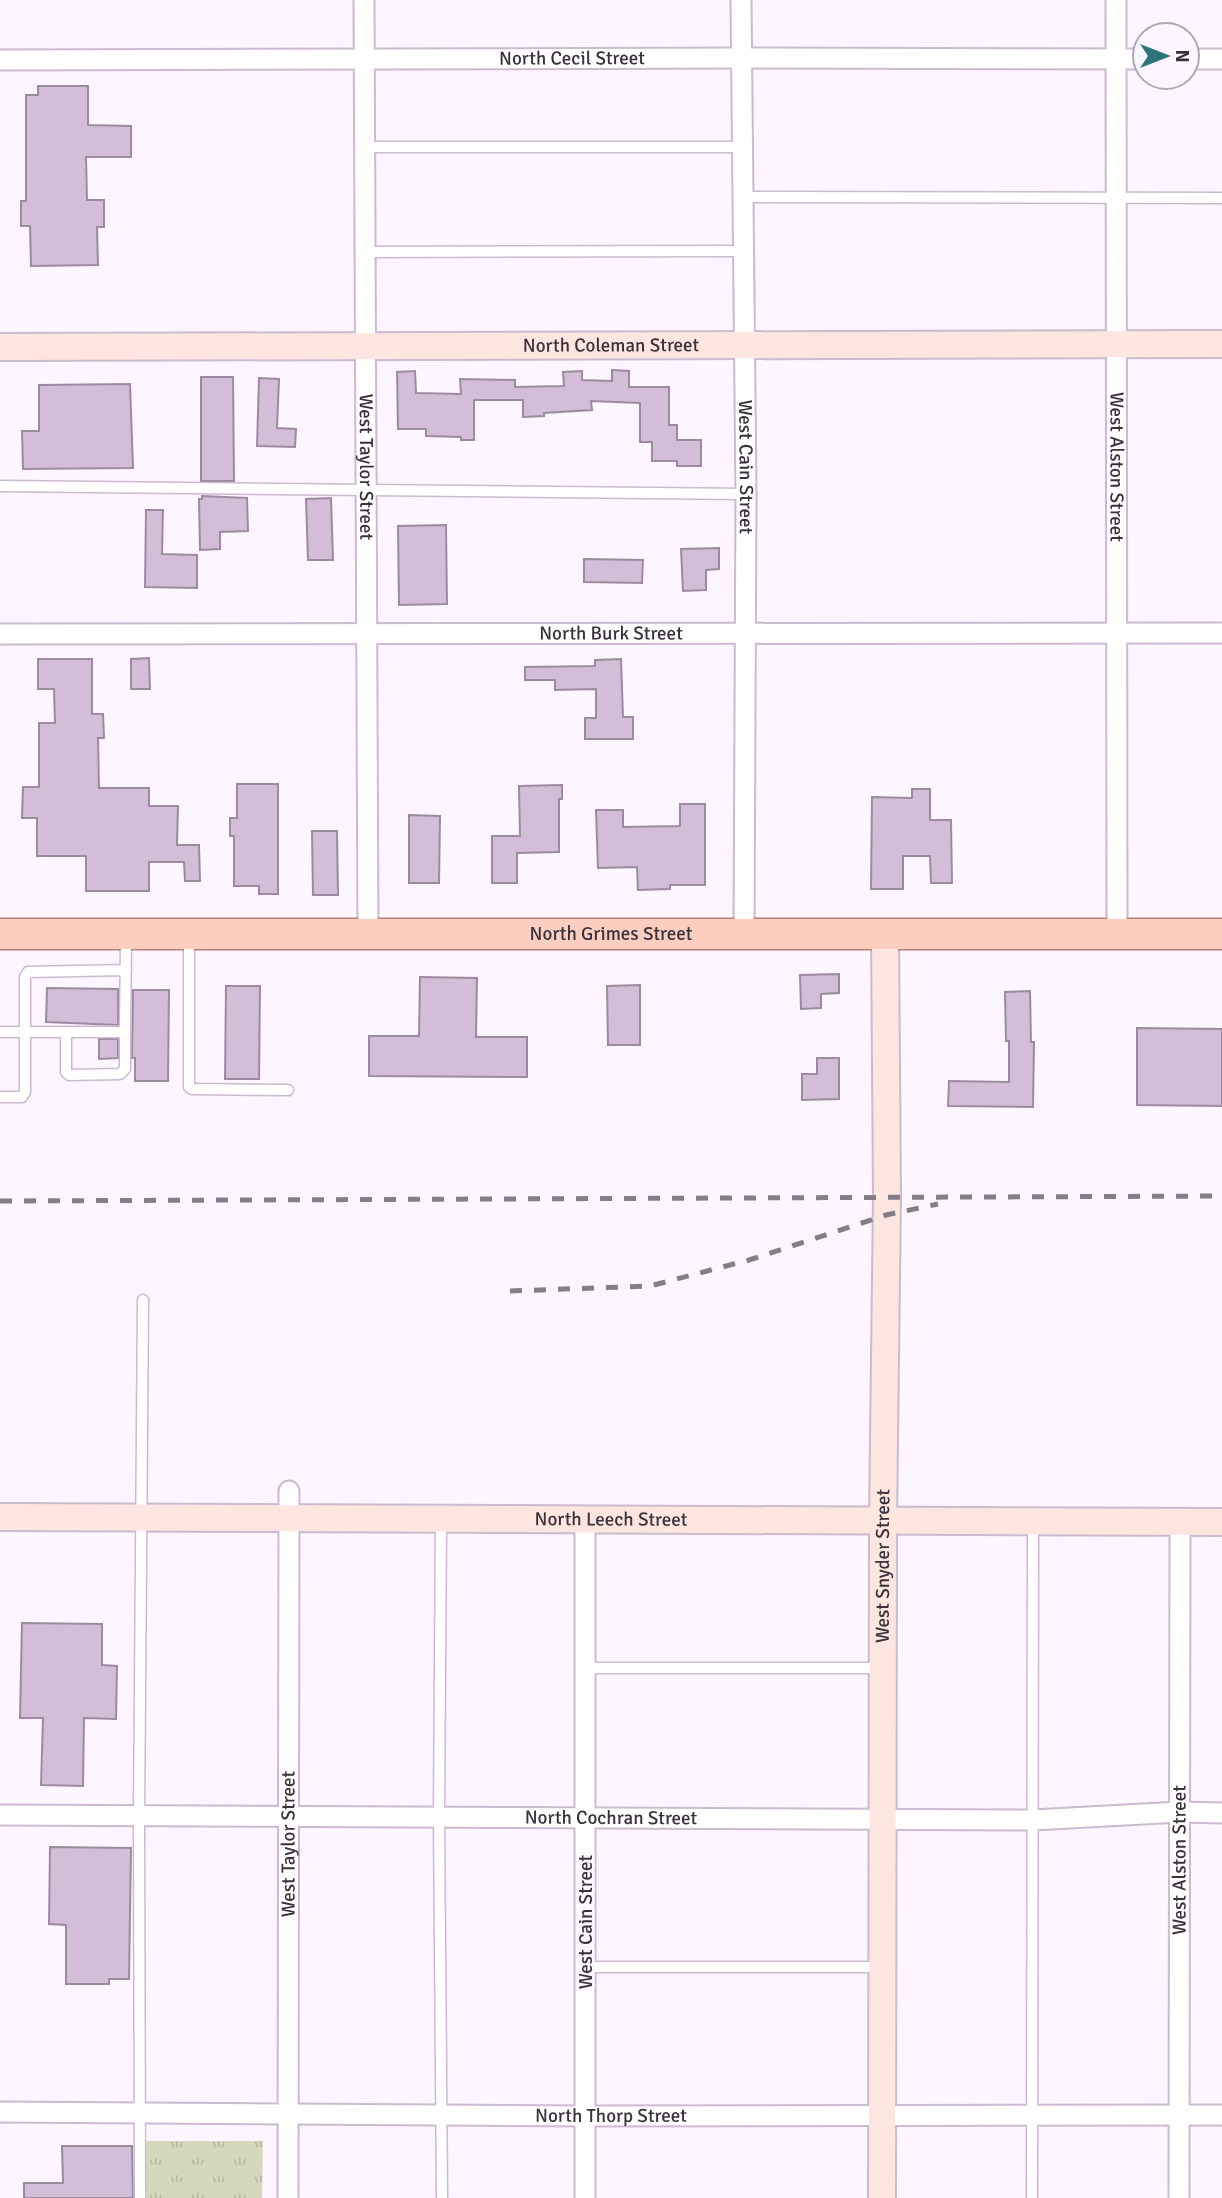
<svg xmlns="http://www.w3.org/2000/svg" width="1222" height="2198" font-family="Signika,sans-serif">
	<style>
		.grass { fill: url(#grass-tufts) }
		.building { fill: #d3bdd8; stroke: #9c8ba0; stroke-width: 2 }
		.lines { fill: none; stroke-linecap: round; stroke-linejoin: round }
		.lane-casing { stroke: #cbbad0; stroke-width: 13 }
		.street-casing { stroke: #cbbad0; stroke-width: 23 }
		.secondary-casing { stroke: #cbbad0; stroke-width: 30 }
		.primary-casing { stroke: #b58276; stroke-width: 33 }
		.lane { stroke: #fff; stroke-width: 10 }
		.street { stroke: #fff; stroke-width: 19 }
		.secondary { stroke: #fde6e0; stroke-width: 26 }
		.primary { stroke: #fbcec0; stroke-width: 30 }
		.rail { stroke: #857d87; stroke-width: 5; stroke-dasharray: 12 12; stroke-linecap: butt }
		.labels { text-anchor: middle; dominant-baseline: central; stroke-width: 6; stroke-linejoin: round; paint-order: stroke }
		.street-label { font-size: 19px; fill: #39323b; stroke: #fdf5ff }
	</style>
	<defs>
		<pattern id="grass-tufts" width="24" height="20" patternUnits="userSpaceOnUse" patternTransform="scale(1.75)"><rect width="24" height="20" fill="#d5d9bc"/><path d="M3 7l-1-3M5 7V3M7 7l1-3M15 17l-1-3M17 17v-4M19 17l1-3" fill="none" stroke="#b8bba2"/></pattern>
	</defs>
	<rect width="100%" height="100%" fill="#fdf5ff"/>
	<path class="grass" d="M140 2141H263L262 2198H140Z"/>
	<path class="building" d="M38 86H88V125L131 126V157H86L87 200H104V227H97L98 265 31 266 30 226H21V201H26V95H38Z
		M612 370 629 371V387H669V425H677V440H701V466H677V461H652V442H640V403L591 401 592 410 544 413V416L523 417V400H474V440H461V437L426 436V429H398L397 372 415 371 416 393 461 394 460 379 515 380V387L564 386 563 372 582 371V380L612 381Z
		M201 377H233L234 481H201Z
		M259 378 279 379 277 428 296 429 295 447 257 446Z
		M130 384 133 468 23 469 22 431H39V385Z
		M202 496 247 498 248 531 220 532V549L200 550 199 499H202Z
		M331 498 333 560H308L306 499Z
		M146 510H163L162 554 197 555V588L145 587Z
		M446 525 447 604 399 605 398 526Z
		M719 548V569L706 570V590L683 591 681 549Z
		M584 559 643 560 642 583 584 582Z
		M149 658 150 689H131V659Z
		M38 659H92V714H103L104 738H98L99 788H149V806H178L177 845H199L200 881H185L184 862H149V891H86V856H37V818H22L23 787H39V723H55L54 689H38Z
		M621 659 623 717H633V739H585V718H596V689L555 690V680H525V667L595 666V660Z
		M237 784H278V894H259V886H234V836H230V818H237Z
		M562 785V799H559V852L517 853V883H492V836H520L519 786Z
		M912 789H930V820H951L952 883H931L930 856H903V889H871L872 797 912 798Z
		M680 804H705V885H670V889L638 890 637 867 598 868 596 810H623V827L680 826Z
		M409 815 440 816 439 883H409Z
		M312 831H337L338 895H313Z
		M839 974V993L821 994V1008L801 1009 800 975Z
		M420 977 477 978 476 1037H527V1077L369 1076V1036H419Z
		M640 985V1045H608L607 986Z
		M226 986H260L259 1079H225Z
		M47 988 118 989V1025L46 1022Z
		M133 990H169L168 1081H135V1058H132Z
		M1030 991 1031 1042H1034L1033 1107 948 1106 949 1081 1009 1082V1041H1006L1005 992Z
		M1137 1028 1222 1029V1106L1137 1105Z
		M99 1039H118V1058L99 1059Z
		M817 1058H839V1099L802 1100V1074H817Z
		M22 1623 102 1624V1665L117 1666 116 1719 84 1718 83 1786 41 1785 43 1718H20Z
		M50 1847 131 1848 129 1979H109V1984H66V1925L49 1924Z
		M62 2146H132L133 2198H24V2183H63Z"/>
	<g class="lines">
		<defs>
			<path id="lane" d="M364 147H744
				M743 197 1222 198
				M365 252 743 251
				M0 486 746 494
				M189 938V1087L192 1089 288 1090
				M0 1032H125V1069L120 1074 69 1075 66 1072V1032
				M125 1032 126 938
				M0 1097H22L25 1092V977L28 972 126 970
				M441 1520 439 1817 442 2198
				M586 1668H882
				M586 1967H881
				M140 2198 139 1816 143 1300
				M1032 2198 1033 1522"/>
			<g id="street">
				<path id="s1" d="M364 0 368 935"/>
				<path id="s2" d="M741 0 746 494 744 935"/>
				<path id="s3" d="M1116 0 1117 934"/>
				<path d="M1187 59H1222"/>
				<path id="s4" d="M0 60 742 58 1145 59"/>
				<path id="s5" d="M0 634 1222 633"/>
				<path id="s6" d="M0 1815 1033 1820 1180 1812 1222 1813"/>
				<path id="s7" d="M0 2112 585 2116 1222 2115"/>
				<path id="s8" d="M288 2198 289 1491"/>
				<path d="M585 2198V1521"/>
				<path id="s9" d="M1179 2198 1180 1522"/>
			</g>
			<g id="secondary">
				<path id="s10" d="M0 347 1222 344"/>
				<path id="s11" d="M0 1517 1222 1522"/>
				<path id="s12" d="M882 2198 883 1522 887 1197 885 934"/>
			</g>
			<g id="primary">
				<path id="s13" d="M0 934H1222"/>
			</g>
		</defs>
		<use href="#lane" class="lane-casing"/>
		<use href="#street" class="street-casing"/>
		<use href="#secondary" class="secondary-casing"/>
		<use href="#primary" class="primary-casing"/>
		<use href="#lane" class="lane"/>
		<use href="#street" class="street"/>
		<use href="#secondary" class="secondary"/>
		<use href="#primary" class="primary"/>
		<path class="rail" d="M0 1201 1222 1196
			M510 1291 650 1286 749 1260 886 1215 938 1204"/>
	</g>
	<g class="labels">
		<g class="street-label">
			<text stroke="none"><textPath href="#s4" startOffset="572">North Cecil Street</textPath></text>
			<text stroke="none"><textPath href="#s10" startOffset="611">North Coleman Street</textPath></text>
			<text stroke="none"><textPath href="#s3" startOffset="467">West Alston Street</textPath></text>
			<text stroke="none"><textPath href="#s1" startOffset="467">West Taylor Street</textPath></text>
			<text stroke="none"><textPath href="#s2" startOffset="467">West Cain Street</textPath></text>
			<text stroke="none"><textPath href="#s5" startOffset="611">North Burk Street</textPath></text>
			<text stroke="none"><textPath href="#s13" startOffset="611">North Grimes Street</textPath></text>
			<text stroke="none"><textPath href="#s11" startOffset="611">North Leech Street</textPath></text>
			<text stroke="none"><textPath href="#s12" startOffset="632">West Snyder Street</textPath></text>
			<text stroke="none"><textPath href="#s6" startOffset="611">North Cochran Street</textPath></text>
			<text stroke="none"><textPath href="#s8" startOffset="354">West Taylor Street</textPath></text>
			<text stroke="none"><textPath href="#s9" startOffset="338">West Alston Street</textPath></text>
			<text transform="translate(586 1922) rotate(-90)">West Cain Street</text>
			<text stroke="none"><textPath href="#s7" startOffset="611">North Thorp Street</textPath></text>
		</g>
	</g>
	<g transform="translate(1166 56) rotate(90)"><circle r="33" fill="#fdf5ff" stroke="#afa7b1" stroke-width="2"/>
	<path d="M0-5L12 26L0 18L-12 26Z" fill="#2d777a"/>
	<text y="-10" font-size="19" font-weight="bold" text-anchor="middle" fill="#39323b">N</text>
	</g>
</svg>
